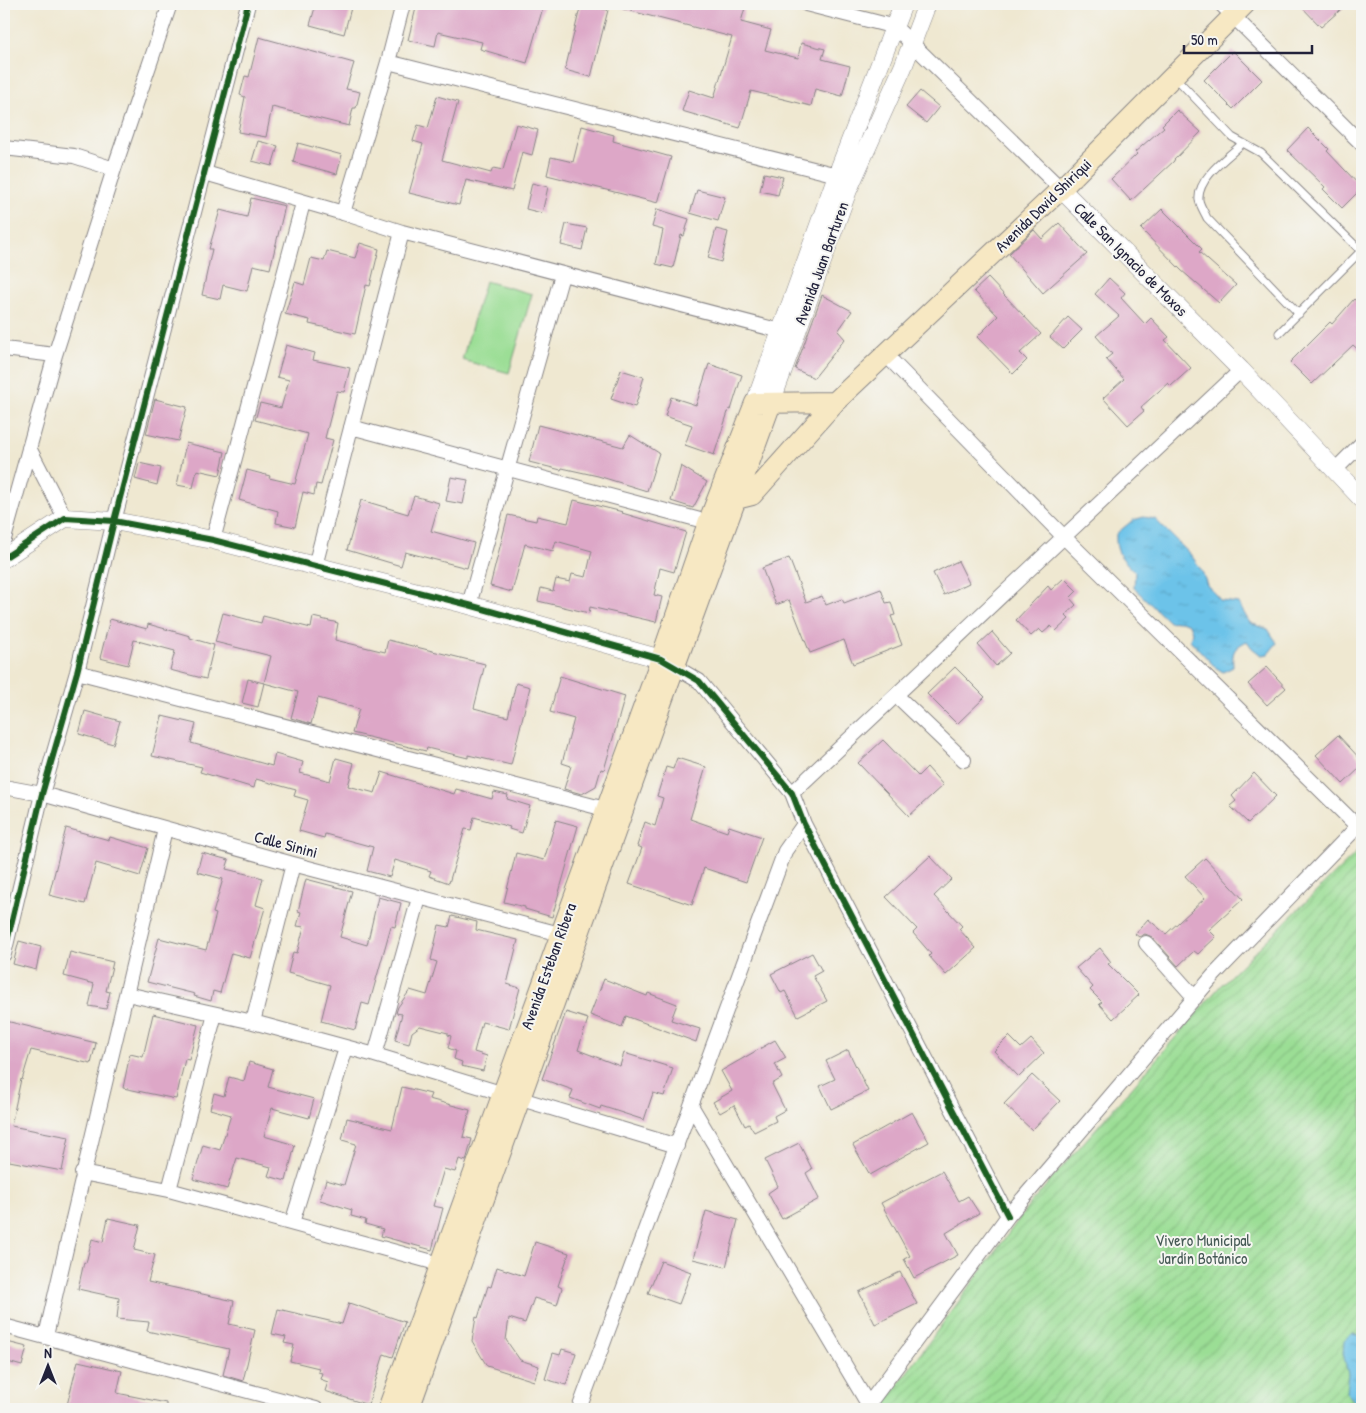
<svg xmlns="http://www.w3.org/2000/svg" width="1366" height="1413" font-family="'Patrick Hand',sans-serif">
	<style>
		.garden { fill: url(#garden-furrows); stroke: #5e8068 }
		.pitch { fill: #9bde95; stroke: #5e8068 }
		.water { fill: url(#water-ripples); stroke: #477292 }
		.building { fill: #dda7c7 }
		.lines { fill: none; stroke-linecap: round; stroke-linejoin: round }
		.service-casing { stroke: #888586; stroke-width: 9 }
		.minor-casing { stroke: #888586; stroke-width: 16 }
		.tertiary-casing { stroke: #888586; stroke-width: 19 }
		.secondary-casing { stroke: #888586; stroke-width: 22 }
		.service { stroke: #fff; stroke-width: 7 }
		.minor { stroke: #fff; stroke-width: 14 }
		.tertiary { stroke: #fff; stroke-width: 18 }
		.secondary { stroke: #f7e8c3; stroke-width: 20 }
		.cycleway-casing { stroke: #f6f6f2; stroke-width: 9 }
		.cycleway { stroke: #1b5e20; stroke-width: 6 }
		.labels { text-anchor: middle; dominant-baseline: central; stroke-width: 4; stroke-linejoin: round; paint-order: stroke }
		.street-label { font-size: 16px; fill: #22223b; stroke: #f6f6f2 }
		.park-label { font-size: 16px; fill: #465a56; stroke: #f6f6f2 }
	</style>
	<defs>
		<pattern id="garden-furrows" width="10" height="10" patternUnits="userSpaceOnUse" patternTransform="scale(1.25)"><rect width="10" height="10" fill="#9bde95"/><path d="M-1 1l2-2M0 10L10 0M9 11l2-2" fill="none" stroke="#85be81"/></pattern>
		<pattern id="water-ripples" width="26" height="14" patternUnits="userSpaceOnUse" patternTransform="scale(1.25)"><rect width="26" height="14" fill="#6cc3e9"/><path d="M2 4q2-2 4 0t4 0M15 11q2-2 4 0t4 0" fill="none" stroke="#5da7c9"/></pattern>
	</defs>
	<rect width="100%" height="100%" fill="#f6f6f2"/>
	<filter id="ink" filterUnits="userSpaceOnUse"><feTurbulence type="fractalNoise" baseFrequency=".02" numOctaves="2"/><feDisplacementMap in="SourceGraphic" scale="10" xChannelSelector="R" yChannelSelector="G"/><feConvolveMatrix kernelMatrix="1 2 1 2 8 2 1 2 1" color-interpolation-filters="sRGB"/></filter>
	<filter id="wash" filterUnits="userSpaceOnUse"><feTurbulence type="fractalNoise" baseFrequency=".0096" numOctaves="4" result="noise"/><feDisplacementMap in="SourceGraphic" scale="20" xChannelSelector="R" yChannelSelector="G"/><feGaussianBlur stdDeviation="1.12" result="paint"/><feColorMatrix in="noise" values="0 0 0 0 0 0 0 0 0 0 0 0 0 0 0 0 0 1.4 0 .05"/><feComposite in="paint" operator="in"/></filter>
	<g filter="url(#wash)">
		<rect width="100%" height="100%" fill="#efe8d1"/>
		<path class="garden" d="M1362 847V1409H880L1030 1204 1222 984Z"/>
		<path class="pitch" d="M485 281 532 294 509 373 462 360Z"/>
		<path class="water" d="M1144 517 1155 519 1191 555 1202 571 1207 585 1221 601 1238 603 1250 623 1268 629 1277 643 1268 654 1261 655 1252 648 1247 641C1233 648 1232 652 1233 667L1223 672 1215 667 1190 640 1192 632 1189 624 1181 621 1169 622 1134 588 1135 572C1122 558 1115 554 1116 534L1133 520Z
			M1352 1334 1362 1336V1407L1356 1403 1346 1392 1348 1374 1343 1353 1344 1341Z"/>
		<g id="blocks">
			<path class="building" d="M316 4H352L344 34 310 25Z
				M417 4H544L527 63 480 49 482 42 438 32 435 46 408 40Z
				M581 4 608 10 591 77 565 70Z
				M623 4H746L741 22 771 30 765 50 798 58 801 43 825 49 822 59 850 66 842 96 815 89 811 106 751 91 740 128 682 111 689 90 714 98 732 37 623 9Z
				M1299 4H1347L1321 27Z
				M259 37 354 63 346 89 360 92 356 108H353L349 126 272 107 266 137 238 132 245 97 240 95 245 76 249 77Z
				M1233 51 1262 80 1233 109 1204 80Z
				M920 91 939 107 926 123 906 107Z
				M437 96 458 102 442 160 491 173 493 168 503 170 516 124 538 130 532 155 522 152 512 191 466 180 459 205 409 193 423 144 413 141 418 125 428 128Z
				M1177 110 1201 132 1174 160V161L1131 201 1111 179 1137 154 1135 152 1164 127 1162 125Z
				M582 126 614 135 613 141 671 157 658 203 547 175 551 157 573 162Z
				M1308 128 1329 149 1327 151 1362 188 1342 208 1323 189 1325 187 1287 150Z
				M258 141 278 146 272 166 252 161Z
				M298 143 342 155 337 174 293 162Z
				M764 173 783 177 778 195 760 191Z
				M532 183 548 187 542 213 526 209Z
				M697 190 725 197 718 221 690 213Z
				M251 198 285 206 270 269 253 265 247 291 223 285 220 299 202 295 212 249H209L220 210 247 217Z
				M657 209 689 219 684 236 681 235 673 268 656 264 663 230 652 227Z
				M1162 209 1202 249 1199 252 1236 285 1219 303 1181 270 1141 229Z
				M1059 223 1087 254 1043 293 1009 254 1034 230 1042 239Z
				M566 224 587 228 582 250 561 245Z
				M716 229 728 232 721 262 708 258Z
				M360 243 379 249 370 286 366 285 355 334 309 324 310 320 285 314 295 282 304 285 311 258 324 261 327 251 355 258Z
				M988 278 1041 334 1020 353 1027 360 1013 374 977 337 998 316 974 291Z
				M1109 278 1125 293 1121 298 1145 324 1151 318 1169 337 1165 340 1191 368 1171 386 1168 383 1141 407 1144 411 1128 425 1103 398 1124 379 1106 359 1112 354 1096 336 1119 316 1095 294Z
				M822 295 852 311 838 331 845 339 814 378 795 369Z
				M1354 299 1362 306V353L1353 345 1312 384 1290 362 1330 322 1332 324Z
				M1068 317 1082 330 1063 349 1050 337Z
				M286 345 315 353 313 360 350 368 344 392 337 391 325 438 333 440 321 485 316 484 314 495 303 492 295 527 276 523 278 511 239 500 247 470 270 476 269 478 295 484 308 434 255 420 260 403 281 408 289 380 277 377Z
				M709 364 742 375 731 410 729 409 714 455 685 445 692 425 665 416 671 397 696 405Z
				M621 370 644 377 635 407 611 399Z
				M155 399 187 407 178 441 146 434Z
				M538 425 623 447 630 435 659 453 647 491 598 476 562 468 561 470 529 462Z
				M186 443 225 452 220 475 197 470 193 488 177 485Z
				M139 463 161 468 157 485 135 479Z
				M681 466 707 482 693 508 671 501Z
				M451 477 468 480 463 504 446 501Z
				M414 496 439 503 431 531 474 543 467 568 405 552 401 566 347 550 361 500 408 514Z
				M574 500 623 512 622 513 686 532 674 572 660 568 654 595 662 597 656 622 590 607 589 613 538 601 541 588 553 591 556 579 570 582 572 574 586 577 592 551 556 541 553 551 525 544 512 592 490 586 508 515 536 521 537 516 568 523Z
				M789 558 806 602 822 596 826 605 842 599 844 603 881 589 886 603 891 602 895 615 891 616 902 645 853 664 844 640 810 653 789 600 776 605 762 568Z
				M958 561 969 583 944 595 933 573Z
				M1064 578 1077 591 1070 598 1076 605 1065 615 1069 619 1056 631 1051 626 1043 633 1039 629 1031 636 1016 620 1048 586 1051 590Z
				M223 613 261 623 263 616 311 628 313 617 338 623 335 640 385 652 388 640 485 664 474 708 508 717 516 683 530 687 511 765 468 755V758L427 748 426 751 352 733 359 709 318 698 311 724 291 718 298 692 264 683 271 656 215 642Z
				M110 619 147 629 148 624 190 636V638L214 645 206 679 170 670 175 651 134 640 128 665 100 658Z
				M992 632 1010 653 996 666 978 645Z
				M955 667 985 697 957 724 927 694Z
				M1267 667 1286 688 1267 705 1248 684Z
				M560 676 625 696 604 770 601 769 596 786 582 794 564 789 571 766 562 763 574 719 550 712Z
				M248 679 264 683 258 707 242 703Z
				M85 711 120 721 113 744 79 734Z
				M162 716 196 724 191 743 272 766 275 754 303 762 300 773 330 781 336 758 354 763 348 786 375 793 382 772 454 794 456 789 492 799 494 792 508 795 507 799 530 806 522 833 509 829 510 827 474 817 471 830 465 829 449 883 429 876 431 871 395 860 390 877 367 871 373 847 325 834 324 838 299 831 308 800 294 796 296 790 256 779 254 788 200 772 202 767 152 756Z
				M1338 735 1362 761V766L1343 784 1316 755Z
				M883 740 918 776 927 767 943 785 909 816 858 763Z
				M677 758 706 767 690 819 727 832 729 826 762 837 746 882 704 868 692 905 629 884 642 848 637 846 645 822 655 826 663 798 657 796 666 767 673 769Z
				M1254 773 1276 796 1248 823 1230 806 1236 801 1232 796Z
				M556 820 578 826 552 917 525 909V907L504 902 516 853 544 860Z
				M66 828 109 840 110 837 148 848 140 876 96 863 85 904 49 895Z
				M202 853 229 860 226 869 263 878 256 905 265 908 250 958 231 953 220 993 213 991 211 1001 194 996 195 994 147 982 159 938 206 950 216 914 213 913 223 879 197 872Z
				M930 856 952 879 934 896 962 926 959 929 976 948 946 975 929 956 931 954 913 933 917 929 886 897Z
				M1205 858 1243 899 1209 930 1216 937 1198 954 1194 951 1178 966 1152 937 1145 934 1139 937 1135 934 1148 919 1166 934 1205 898 1185 876Z
				M306 879 352 891 340 937 367 945 378 897 401 903 395 927 391 926 369 1005 362 1003 355 1030 321 1021 330 985 288 973 293 952 297 953 304 927 297 926 301 912 298 911Z
				M452 916 477 922 476 930 518 940 507 984 520 988 509 1029 482 1022 474 1052 487 1056 483 1071 461 1066 462 1062 454 1059 456 1051 448 1048 451 1036 448 1035V1033L420 1026 412 1032 409 1044 395 1040 402 1014 396 1013 398 1007 410 990 427 995 437 962 431 960 439 925 449 927Z
				M19 941 41 947 36 970 13 964Z
				M1100 948 1111 962 1108 964 1139 995 1113 1019 1099 1004 1102 1002 1090 990 1093 987 1076 968Z
				M70 952 113 962 106 991 110 992 106 1009 89 1006 94 984 64 976Z
				M812 953 822 971 813 976 827 1001 798 1016 785 991 781 993 771 974Z
				M604 979 647 996 648 993 677 1004 671 1020 700 1029 696 1042 626 1016 622 1027 590 1015Z
				M566 1012 588 1019 578 1050 620 1066 624 1053 673 1068 664 1096 653 1093 644 1120 601 1106 600 1109 570 1098 573 1090 542 1079Z
				M153 1014 198 1025 189 1060 185 1059 176 1099 123 1088 130 1054 143 1057Z
				M6 1021 96 1043 91 1064 31 1050 22 1080 21 1079 11 1126 69 1137 62 1171 4 1160V1032Z
				M1009 1036 1021 1048 1031 1039 1044 1053 1019 1077 994 1051Z
				M775 1040 786 1058 775 1064 782 1078 772 1084 785 1110 774 1116 776 1121 754 1132 749 1124 745 1126 734 1105 720 1113 713 1102 732 1091 721 1071Z
				M848 1050 868 1091 831 1109 820 1086 835 1079 826 1061Z
				M249 1062 273 1069 268 1087 314 1099 309 1118 272 1108 264 1136 295 1145 286 1181 268 1176 271 1167 237 1158 227 1189 193 1179 203 1145 220 1150 231 1115 210 1109 214 1093 224 1096 229 1077 244 1081Z
				M1032 1075 1060 1101 1032 1130 1004 1104Z
				M402 1087 431 1094 429 1099 470 1110 463 1137 472 1139 466 1161 459 1159 455 1172 444 1169 433 1206 443 1208 432 1250 381 1236 383 1229 365 1224 366 1220 351 1216 352 1210 320 1200 326 1180 344 1185 356 1144 342 1140 347 1118 392 1129Z
				M912 1112 929 1142 870 1175 853 1145Z
				M799 1143 812 1169 806 1173 819 1199 782 1219 768 1193 778 1186 765 1160Z
				M942 1171 959 1201 968 1196 979 1213 946 1233 958 1255 914 1278 904 1259 910 1256 881 1203Z
				M706 1211 738 1220 726 1267 693 1259Z
				M108 1218 140 1225 134 1250 155 1255 148 1282 234 1301 229 1324 255 1330 243 1381 223 1375 229 1349 147 1331 149 1322 117 1319 119 1298 78 1289 84 1262 86 1263 92 1239 103 1242Z
				M535 1242 569 1253 558 1286 562 1288 557 1305 534 1298 525 1323 509 1318 506 1340 520 1360 539 1366 534 1381 487 1366 472 1341 476 1317 478 1318 488 1286 491 1287 497 1267 524 1276Z
				M661 1261 691 1272 679 1304 648 1293Z
				M900 1272 917 1304 875 1324 859 1292Z
				M349 1303 405 1322 393 1357 384 1354 368 1405 325 1391 328 1382 320 1379 322 1373 318 1372 319 1368 290 1361 294 1345 284 1343 286 1337 272 1334 278 1309 342 1324Z
				M7 1342 27 1347 22 1366 4 1361Z
				M562 1349 576 1353 566 1385 545 1379 553 1353 560 1355Z
				M78 1361 122 1371 117 1393 166 1403V1409H66Z"/>
		</g>
	</g>
	<g filter="url(#ink)">
		<use href="#blocks" fill-opacity="0" stroke="#888586" stroke-width="1"/>
		<g class="lines">
			<defs>
				<path id="service" d="M1174 76 1232 137 1261 153 1361 251
					M1243 143C1228 157 1197 178 1199 200 1200 206 1205 213 1207 218L1299 314
					M1279 333 1362 250"/>
				<path id="minor" d="M806 4 895 27 1061 189
					M1221 4 1362 144
					M388 62 837 175
					M4 148 74 156 114 169
					M205 173 343 213 402 232 781 331
					M343 213 388 62 403 4
					M4 349 55 355
					M885 354 1063 536 1357 826
					M351 427 715 524
					M29 448 65 518
					M1335 470 1362 443
					M4 539 55 355 114 169 170 4
					M213 540 303 203
					M315 566 402 232
					M469 605 562 275
					M668 663 699 681 792 793 804 824 1008 1216
					M77 672 605 809
					M896 695 964 760
					M4 787 42 794 293 864 560 934
					M792 793 1241 370
					M1146 943 1195 998
					M4 954 42 794 77 672 114 521 248 4
					M127 994 253 1022 375 1055 677 1146
					M253 1022 293 864
					M375 1055 419 898
					M692 1107 868 1404
					M82 1173 169 1190 440 1264
					M169 1190 215 1014
					M292 1223 346 1048
					M4 1326 316 1409
					M46 1336C84 1167 126 998 165 829
					M579 1409 785 851 804 824
					M865 1409 1008 1216 1214 975 1362 822"/>
				<path id="tertiary" d="M1061 189 1241 370 1362 499
					M755 403 837 175 903 4
					M771 403 848 190 903 67 927 4
					M4 558 65 518 114 521 213 540 315 566 469 605 661 659"/>
				<path id="secondary" d="M729 496 736 499 752 495 835 402 1061 189 1245 4
					M388 1409 661 659 708 523 755 403 835 402
					M409 1409 662 701 771 403"/>
			</defs>
			<use href="#service" class="service-casing"/>
			<use href="#minor" class="minor-casing"/>
			<use href="#tertiary" class="tertiary-casing"/>
			<use href="#secondary" class="secondary-casing"/>
			<use href="#service" class="service"/>
			<use href="#minor" class="minor"/>
			<use href="#tertiary" class="tertiary"/>
			<use href="#secondary" class="secondary"/>
			<defs>
				<path id="cycleway" d="M4 558 65 518 114 521 213 540 315 566 469 605 661 659 699 681 792 793 804 824 1008 1216
					M4 954 42 794 77 672 114 521 248 4"/>
			</defs>
			<use href="#cycleway" class="cycleway-casing"/>
			<use href="#cycleway" class="cycleway"/>
		</g>
	</g>
	<g class="labels">
		<g class="street-label">
			<text transform="translate(1043 205) rotate(-44)">Avenida David Shiriqui</text>
			<text transform="translate(1131 259) rotate(45)">Calle San Ignacio de Moxos</text>
			<text transform="translate(821 263) rotate(-70)">Avenida Juan Barturen</text>
			<text transform="translate(286 844) rotate(15)">Calle Sinini</text>
			<text transform="translate(548 966) rotate(-70)">Avenida Esteban Ribera</text>
		</g>
		<g class="park-label">
			<text x="1203" y="1240">Vivero Municipal<tspan x="1203" dy="18">Jardín Botánico</tspan></text>
		</g>
	</g>
	<rect width="1366" height="1413" fill="none" stroke="#f6f6f2" stroke-width="20"/>
	<g transform="translate(48 1366)" stroke="#f6f6f2" stroke-width="4" paint-order="stroke">
	<path d="M0-4L9 19L0 12L-9 19Z" fill="#22223b"/>
	<text y="-8" font-size="14" font-weight="bold" text-anchor="middle" fill="#22223b">N</text>
	</g>
	<path d="M1184 45v8h128v-8" fill="none" stroke="#22223b" stroke-width="2.5"/>
	<text x="1191" y="45" font-size="15" fill="#22223b" stroke="#f6f6f2" stroke-width="4" paint-order="stroke">50 m</text>
</svg>
